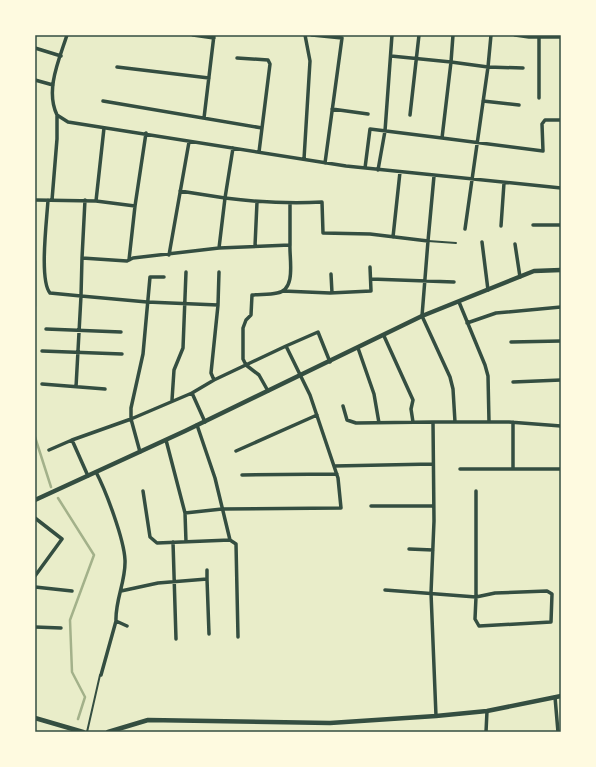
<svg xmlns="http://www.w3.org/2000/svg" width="596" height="767" font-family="Commissioner,sans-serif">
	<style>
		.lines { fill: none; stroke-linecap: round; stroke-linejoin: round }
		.stream { stroke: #a3b18a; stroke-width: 2.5 }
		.service { stroke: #344e41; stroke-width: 2 }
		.minor { stroke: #344e41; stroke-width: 3.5 }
		.tertiary { stroke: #344e41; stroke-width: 4.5 }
		.neatline { fill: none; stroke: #344e41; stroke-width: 1.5 }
	</style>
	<rect width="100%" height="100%" fill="#e9edc9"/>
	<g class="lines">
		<path class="stream" d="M35 261V306
			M35 437 51 487
			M58 498 94 555 70 620 72 672 85 697 78 719"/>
		<path class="service" d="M428 241 456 243
			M87 732 100 675"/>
		<path class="minor" d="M67 35C59 60 45 90 57 115L68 122 346 166 561 188
			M193 35 214 38
			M312 35 342 38 325 163
			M453 35 451 62 488 67 491 35
			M515 35 529 37H561
			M35 48 61 56
			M237 58 268 60 270 64 262 128
			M117 67 209 78
			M35 80 53 85
			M539 98V37
			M103 101 262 128 259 152
			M483 101 519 105
			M332 109 368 114
			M410 115 419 35
			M204 118 214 35
			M442 138 543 151 542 124 545 120H561
			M233 148 225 198C257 202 289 204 322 202L323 233 370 234 428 241 434 176
			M304 159 310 61 305 35
			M365 168 370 129 442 138 451 62 391 56
			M378 170 385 131 392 35
			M35 200 96 201 135 206
			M48 200C47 219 39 280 50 293L81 296 82 258
			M52 200 57 139V115
			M85 200 82 258 127 261 133 258 219 248 225 198 180 191
			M96 201 104 128
			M533 225H561
			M501 226 504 183
			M465 229 488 67 523 68
			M393 237 400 172
			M428 241 422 316 450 377 453 389 455 422
			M482 242 488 290
			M515 244 520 277
			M255 246 257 202
			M219 248 290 245V203
			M169 255 189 142
			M129 260 135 206 146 133
			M331 274 332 293
			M371 279 454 282
			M283 291 330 293 371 291 370 267
			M459 302 485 365 488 376 489 422
			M218 305 219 272
			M467 323 496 313 561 307
			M46 329 121 332
			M384 336 413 400 411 409 413 422
			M511 342 561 341
			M358 348 374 394 379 423
			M42 351 122 354
			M214 380 286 346
			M513 382 561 380
			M42 384 105 389
			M76 387 81 296 147 302 218 305 211 373 214 380 192 393 205 422
			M268 391 259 375 246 365 243 359V328L246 320 251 315 252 295C260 294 269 295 277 293 297 290 289 258 290 245
			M172 400 174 370 183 348 186 272
			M343 406 347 420 356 423 433 422
			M197 425 215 478 230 540
			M72 440 131 419 192 393
			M166 440 185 513 222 509 341 508 338 478 310 395 286 346 318 332 330 362
			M49 450 72 440 88 476
			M236 451 317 415
			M140 452 131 419V408L143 354 150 277H164
			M334 466 433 464
			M513 468V422
			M460 469H561
			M96 472C106 491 124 539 125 560 126 581 115 600 116 621L127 626
			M242 475 337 474
			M143 491 150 537 157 543 230 540 236 544 238 637
			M371 506H433
			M185 513 186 542
			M35 518 62 539 35 576
			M173 542 176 639
			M409 549 433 550
			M207 579 209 634
			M35 587 72 591
			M385 590 476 597 475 619 479 626 551 622 552 594 547 591 495 593 476 597V491
			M121 591 158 583 207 579V570
			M35 627 61 628
			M101 675 116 621
			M555 697 558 732
			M436 716 431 593 434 521 433 422H509L561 426
			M486 732 487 711"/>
		<path class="tertiary" d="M35 500 185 431 422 316 534 271 561 270
			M35 718 83 732
			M108 732 148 720 330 723 436 716 487 711 561 696"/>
	</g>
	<rect width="596" height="767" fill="none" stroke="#fefae0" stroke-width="72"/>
	<rect x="36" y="36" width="524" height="695" class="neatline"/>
</svg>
